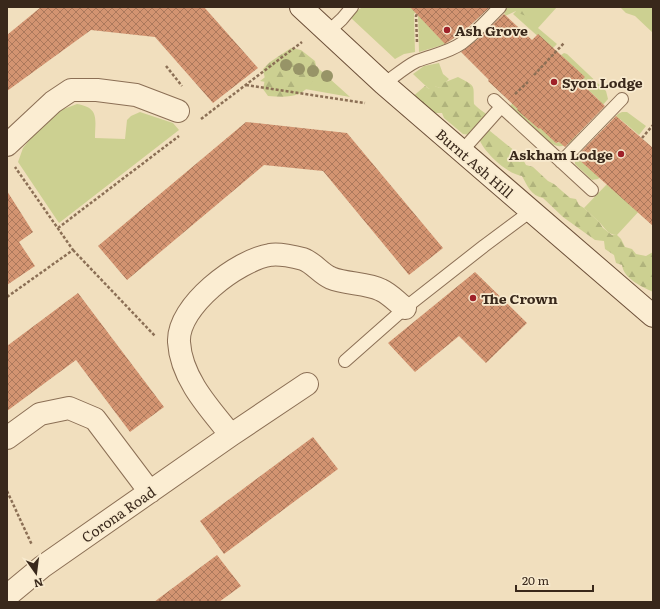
<svg xmlns="http://www.w3.org/2000/svg" width="660" height="609" font-family="Literata,serif">
	<style>
		.grass { fill: #ccd091 }
		.forest { fill: url(#forest-firs) }
		.building { fill: url(#building-cross-hatch) }
		.lines { fill: none; stroke-linecap: round; stroke-linejoin: round }
		.lane-casing { stroke: #8b6f55; stroke-width: 14 }
		.street-casing { stroke: #8b6f55; stroke-width: 24 }
		.secondary-casing { stroke: #6d5039; stroke-width: 24 }
		.path { stroke: #8b6f55; stroke-width: 2.5; stroke-dasharray: 3 2; stroke-linecap: butt }
		.lane { stroke: #fbedd2; stroke-width: 12 }
		.street { stroke: #fbedd2; stroke-width: 22 }
		.secondary { stroke: #fbedd2; stroke-width: 22 }
		.tree { fill: #979467 }
		.poi-dot { fill: #9f2129; stroke: #f8eace; stroke-width: 1.5 }
		.labels { text-anchor: middle; dominant-baseline: central; stroke-width: 3.5; stroke-linejoin: round; paint-order: stroke }
		.poi-label { font-size: 14px; font-weight: bold; fill: #39281b; stroke: #f8eace; text-anchor: start }
		.street-label { font-size: 14px; fill: #39281b; stroke: #f8eace }
	</style>
	<defs>
		<pattern id="forest-firs" width="22" height="20" patternUnits="userSpaceOnUse"><rect width="22" height="20" fill="#ccd091"/><path d="M5 1l3.5 6h-7zM16 11l3.5 6h-7z" fill="#b0b37c"/></pattern>
		<pattern id="building-cross-hatch" width="8" height="8" patternUnits="userSpaceOnUse"><rect width="8" height="8" fill="#d39471"/><path d="M0 0l8 8M0 8l8-8" fill="none" stroke="#ac795c"/></pattern>
	</defs>
	<rect width="100%" height="100%" fill="#f1dfbe"/>
	<path class="grass" d="M363 7H411L416 12 414 14 415 52 404 54 395 59 351 18 354 12Z
		M520 7H557L538 28 557 44 552 49 513 14Z
		M620 7H653V33L635 16 626 13Z
		M418 16H419L446 44 419 52Z
		M299 51 350 97 260 81Z
		M564 53 567 54 606 91 608 99 570 143C566 145 562 147 558 146 548 145 520 116 511 108L510 106 530 84 536 90 518 110 539 129 541 127 552 137 551 138 556 143H558L599 100 580 82 561 55Z
		M439 63 443 74 449 79 440 88 434 86 429 89 413 74 424 66Z
		M77 104C100 108 95 119 95 138L125 139 127 120 131 116 140 112 173 123 179 130 59 223 18 162 23 148 31 138 61 110Z
		M622 112H627L646 126 639 135 620 119 583 160 601 176 598 179 592 180 575 164V161L618 114Z
		M608 183 653 196 617 235C608 235 605 228 599 222 594 217 589 213 584 208Z"/>
	<path class="forest" d="M506 7H541L539 14C530 17 524 17 516 11L505 16 504 11Z
		M291 48 301 50 315 61C317 70 317 74 312 82 301 99 286 97 268 96L263 89 265 79 263 69 270 62Z
		M458 77C477 87 473 84 474 104 480 111 486 112 491 119L490 131 521 156 526 165 533 167 548 181 554 184 570 198 576 199 579 205 584 208 599 222 603 228 612 235H617L621 239 625 247 632 249 636 254 646 256 653 252V292C641 286 624 279 622 265L616 263 614 255 605 249 604 241 595 240 563 217 543 198C531 196 527 185 522 176 507 174 482 151 478 136L463 134 444 118 442 113H428L411 98 425 86 429 89 432 85 440 88 443 83Z"/>
	<path class="building" d="M41 7H204L258 68 213 103 155 37 91 30 7 91V35Z
		M410 7H490L462 33 445 44Z
		M504 14 532 40 538 34 585 77 580 82 605 106 565 147 559 142 556 143 540 128 539 129 517 110 518 109 488 81 489 80 461 52 477 40Z
		M616 116 653 148V226L576 157Z
		M246 122 347 133 443 248 409 275 323 171 264 165 127 280 98 246Z
		M7 191 33 232 19 242 35 266 7 285Z
		M475 272 527 323 486 363 459 336 415 372 388 343Z
		M78 293 164 407 130 432 76 360 7 411V346Z
		M313 437 338 469 224 554 200 521Z
		M217 555 241 586 219 602H154Z"/>
	<g class="lines">
		<defs>
			<path id="lane" d="M328 32 342 19 352 7
				M384 84C395 76 405 67 417 61 432 55 448 53 462 43 476 33 488 19 500 7
				M494 100 592 190
				M461 152 501 107
				M561 162 622 99
				M345 361 405 308 484 246 531 211"/>
			<path id="street" d="M7 145 53 102 71 90H97L136 95 178 111
				M231 435C209 408 181 378 179 342 177 306 238 260 270 255 278 253 296 257 303 259 314 263 321 274 331 278 345 284 368 283 381 290 390 294 398 303 405 308
				M7 438 40 414 69 408 95 419 150 492
				M7 596 42 567 231 435 307 384"/>
			<path id="secondary" d="M301 7 384 84 653 316"/>
		</defs>
		<use href="#lane" class="lane-casing"/>
		<use href="#street" class="street-casing"/>
		<use href="#secondary" class="secondary-casing"/>
		<path class="path" d="M417 42 416 16 417 14
			M166 66 182 86
			M534 75 564 43
			M246 85 365 103
			M515 94 528 82
			M201 119 302 42
			M642 138 653 125
			M58 228 179 136
			M73 250 155 336
			M7 297 73 250 15 167
			M7 491 32 545"/>
		<use href="#lane" class="lane"/>
		<use href="#street" class="street"/>
		<use href="#secondary" class="secondary"/>
	</g>
	<g class="tree">
		<circle cx="286" cy="65" r="6"/>
		<circle cx="299" cy="69" r="6"/>
		<circle cx="313" cy="71" r="6"/>
		<circle cx="327" cy="76" r="6"/>
	</g>
	<g class="poi-dot">
		<circle cx="447" cy="30" r="4"/>
		<circle cx="554" cy="82" r="4"/>
		<circle cx="621" cy="154" r="4"/>
		<circle cx="473" cy="298" r="4"/>
	</g>
	<g class="labels">
		<g class="poi-label">
			<text x="455" y="30">Ash Grove</text>
			<text x="562" y="82">Syon Lodge</text>
			<text x="613" y="154" text-anchor="end">Askham Lodge</text>
			<text x="481" y="298">The Crown</text>
		</g>
		<g class="street-label">
			<text transform="translate(475 163) rotate(41)">Burnt Ash Hill</text>
			<text transform="translate(118 514) rotate(-35)">Corona Road</text>
		</g>
	</g>
	<rect width="660" height="609" fill="none" stroke="#39281b" stroke-width="16"/>
	<g transform="translate(36 573) rotate(166)" stroke="#f8eace" stroke-width="3" paint-order="stroke">
	<path d="M0-3L7 15L0 10L-7 15Z" fill="#39281b"/>
	<text y="-6" font-size="11" font-weight="bold" text-anchor="middle" fill="#39281b">N</text>
	</g>
	<path d="M516 585v6h77v-6" fill="none" stroke="#39281b" stroke-width="2"/>
	<text x="522" y="585" font-size="12" fill="#39281b" stroke="#f8eace" stroke-width="3" paint-order="stroke">20 m</text>
</svg>
